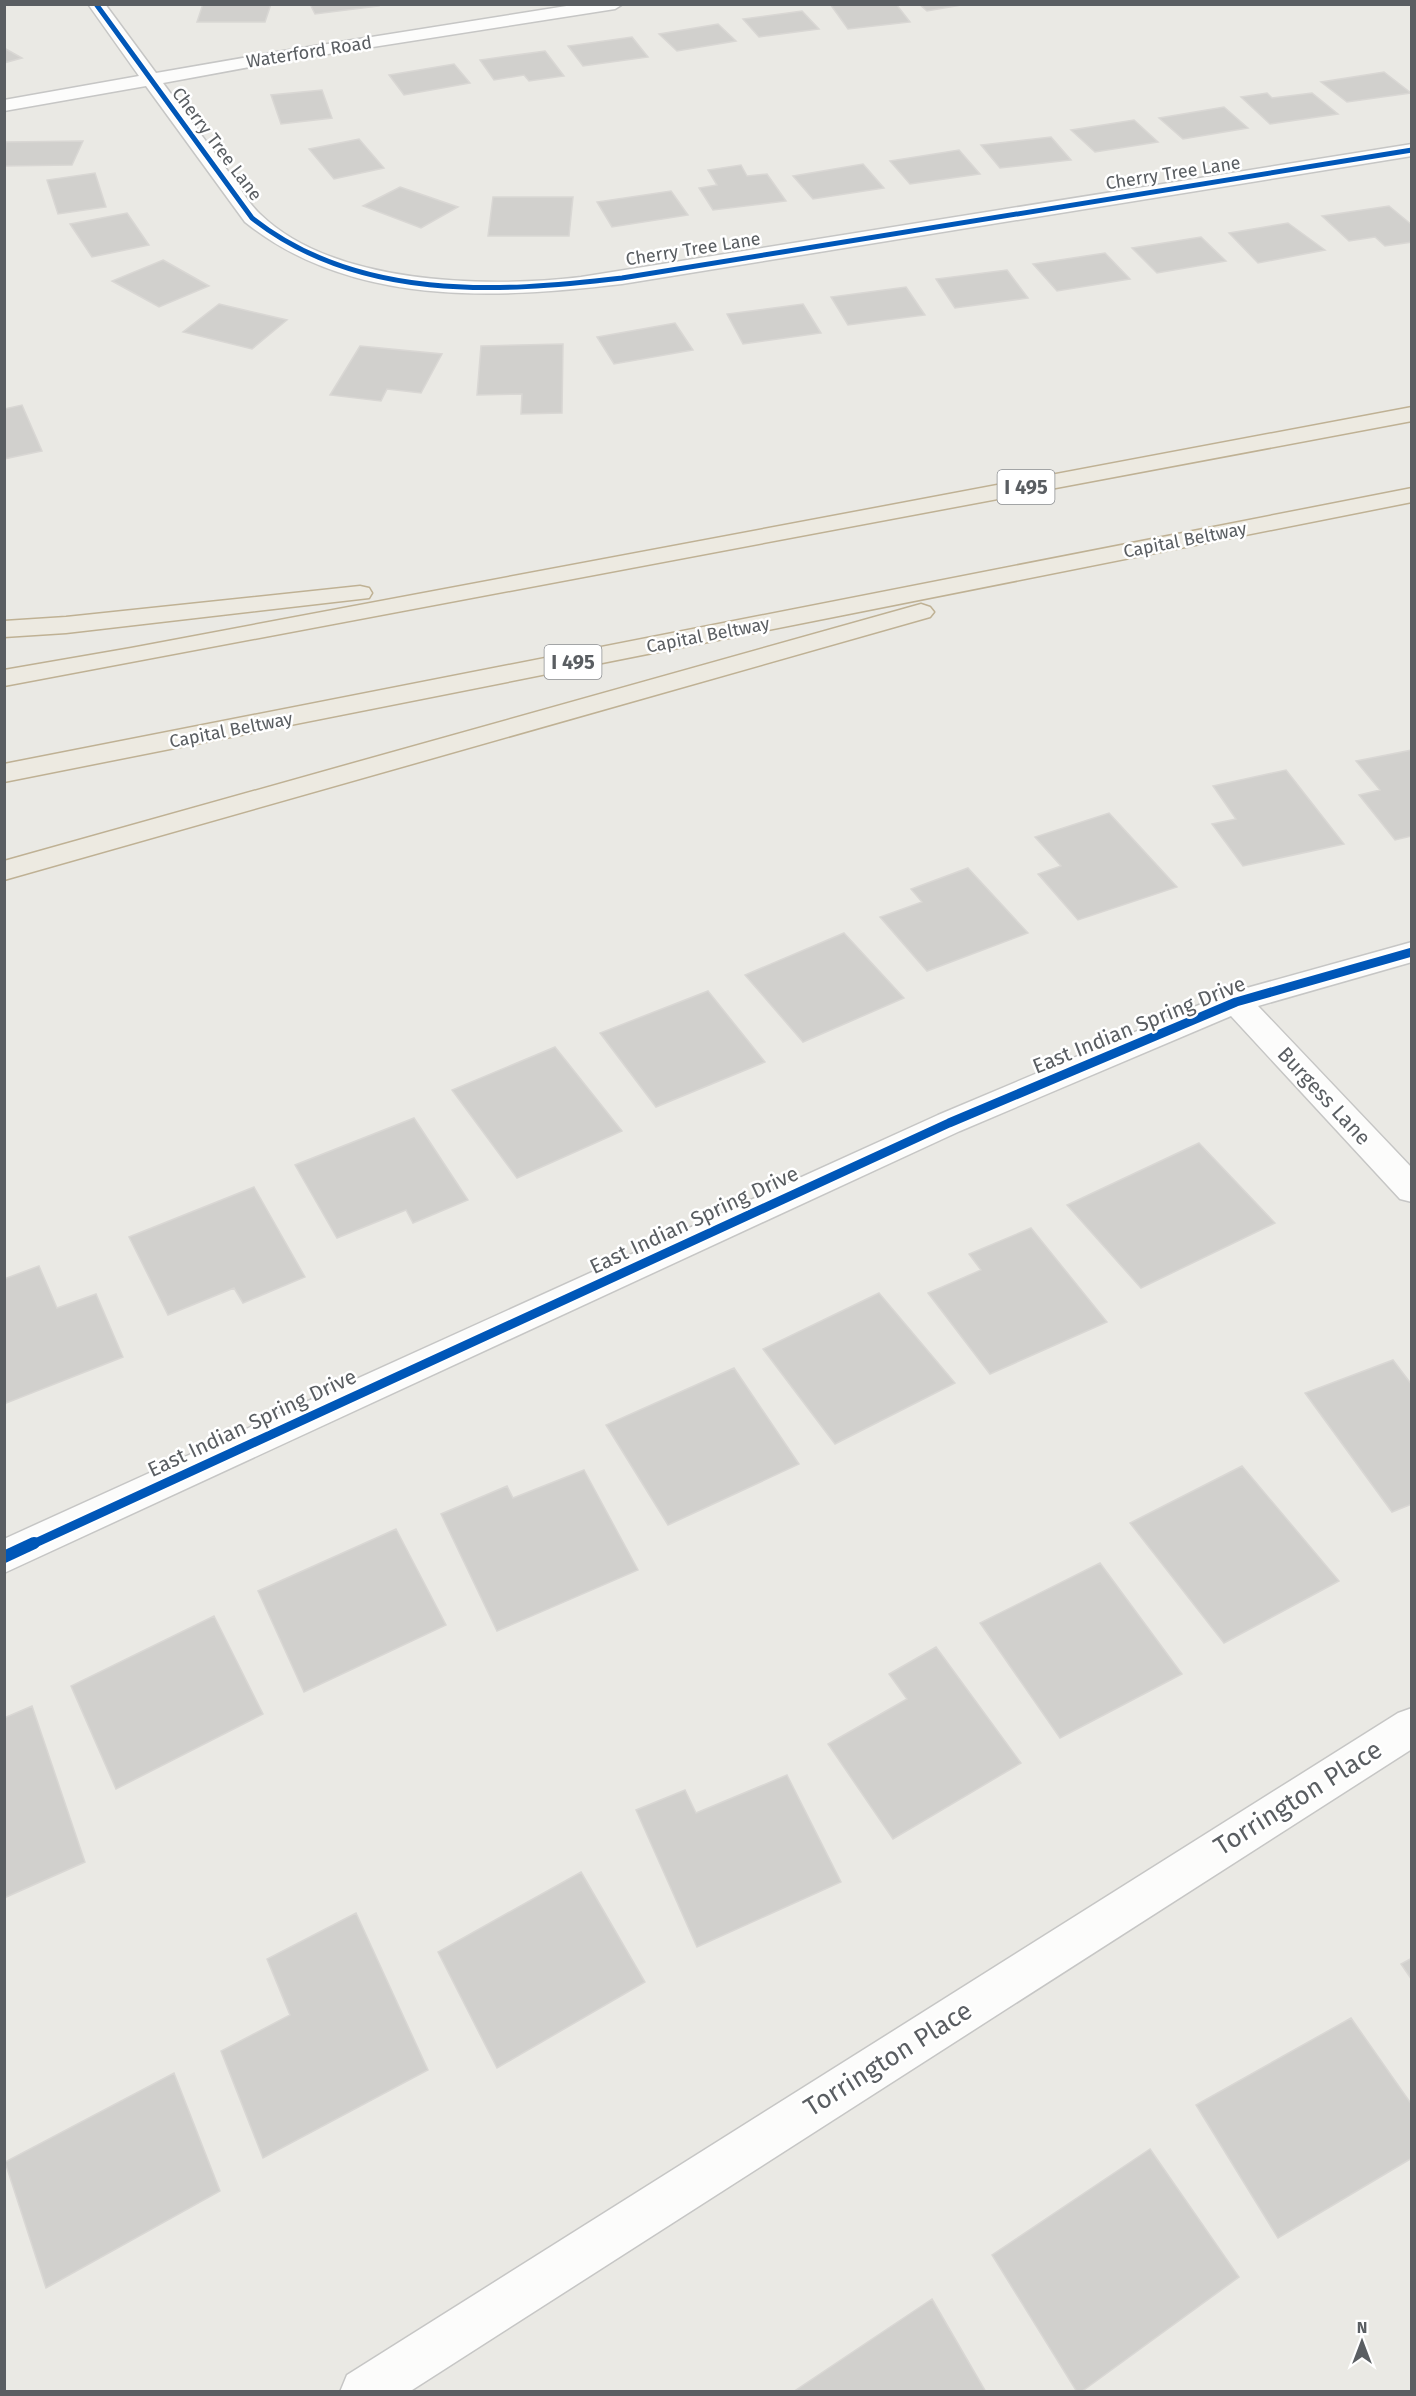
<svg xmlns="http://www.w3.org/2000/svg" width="1416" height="2396" font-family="'Fira Sans',sans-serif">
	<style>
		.building { fill: #d1d0cd; stroke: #d9d7d4; stroke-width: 1.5 }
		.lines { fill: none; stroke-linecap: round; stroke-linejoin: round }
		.minor-casing { stroke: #c6c6c5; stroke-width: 3 }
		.highway-casing { stroke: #bfb194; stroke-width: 3 }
		.minor { fill: #fcfcfb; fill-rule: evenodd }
		.highway { fill: #edeae1; fill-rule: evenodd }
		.cycleway-far2-casing { stroke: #fff; stroke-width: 8 }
		.cycleway-far1-casing { stroke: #fff; stroke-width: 13 }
		.cycleway-casing { stroke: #fff; stroke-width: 16 }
		.cycleway-far2 { stroke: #0057b8; stroke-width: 5 }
		.cycleway-far1 { stroke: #0057b8; stroke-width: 9 }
		.cycleway { stroke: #0057b8; stroke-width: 12 }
		.labels { text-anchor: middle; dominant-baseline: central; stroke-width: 5; stroke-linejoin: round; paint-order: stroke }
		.far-street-label { font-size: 18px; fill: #5a5e62; stroke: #fff }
		.shield { fill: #fff; stroke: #8c8e91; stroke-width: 1.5 }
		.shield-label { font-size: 20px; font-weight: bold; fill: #5a5e62 }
		.street-label { font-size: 21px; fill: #5a5e62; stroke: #fff }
		.near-street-label { font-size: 26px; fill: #5a5e62; stroke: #fff }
	</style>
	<rect width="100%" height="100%" fill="#eae9e4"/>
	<path class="building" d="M203 4H271L265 22H197Z
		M310 4H378L379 6 315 14Z
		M830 4H896L910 22 848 29Z
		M919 4H967L927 11Z
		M802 11 819 29 759 37 743 19Z
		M718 24 736 41 677 51 659 34Z
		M632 37 648 57 583 66 568 46Z
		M4 48 22 58 4 63Z
		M545 51 564 76 529 81 524 75 494 80 480 60Z
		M454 64 470 83 404 95 389 75Z
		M1384 72 1411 93 1347 102 1321 82Z
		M322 90 332 118 281 124 271 95Z
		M1267 93 1272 98 1312 93 1338 114 1270 124 1241 97Z
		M1224 107 1248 128 1183 139 1159 118Z
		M1134 120 1158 142 1095 152 1071 130Z
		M1051 137 1071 160 1000 168 981 145Z
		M359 139 384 168 334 179 309 149Z
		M83 141 72 165 4 166 6 142Z
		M959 150 980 174 910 184 890 161Z
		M863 164 884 188 813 199 793 176Z
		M741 165 747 176 767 174 786 201 713 210 699 188 717 185 708 170Z
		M95 173 106 207 58 214 47 180Z
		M400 187 458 207 421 228 363 206Z
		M671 191 688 215 612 227 597 202Z
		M493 197H573L569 236H488Z
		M1389 206 1412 225V242L1385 246 1375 237 1349 241 1322 216Z
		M127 213 149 245 92 257 70 224Z
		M1288 223 1325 250 1258 263 1229 233Z
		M1201 237 1226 261 1157 273 1132 248Z
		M1105 253 1130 279 1057 291 1033 264Z
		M163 260 209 286 159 307 112 281Z
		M1007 270 1028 298 955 308 936 279Z
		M906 287 925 315 848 325 831 297Z
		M219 304 287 320 252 349 183 332Z
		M803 304 821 333 743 344 727 314Z
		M675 323 693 350 614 364 597 337Z
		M563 344 562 413 521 414 522 394 477 395 481 346Z
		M360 346 442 354 421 393 387 389 381 401 330 395Z
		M22 405 42 451 4 459V409Z
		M1412 750V836L1395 840 1359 795 1380 790 1356 761Z
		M1286 770 1344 844 1243 866 1212 824 1236 819 1213 786Z
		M1109 813 1177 887 1078 920 1038 874 1061 866 1035 837Z
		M968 868 1028 933 927 971 880 917 922 902 911 889Z
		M844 933 904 998 803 1042 745 975Z
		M708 991 765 1062 656 1107 600 1033Z
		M555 1047 622 1131 517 1178 452 1090Z
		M414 1118 468 1200 413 1223 406 1210 337 1238 295 1165Z
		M1199 1143 1275 1223 1141 1288 1067 1205Z
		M254 1187 305 1277 243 1303 234 1288 168 1315 129 1237Z
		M1031 1228 1107 1322 990 1374 928 1293 981 1270 969 1254Z
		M39 1266 57 1308 96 1294 123 1357 4 1404V1279Z
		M879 1293 955 1383 835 1444 763 1349Z
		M1393 1360 1412 1385V1504L1392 1512 1305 1393Z
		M734 1368 799 1464 668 1525 606 1425Z
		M1242 1466 1339 1581 1224 1643 1130 1523Z
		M584 1470 638 1570 497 1631 441 1514 507 1486 513 1498Z
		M396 1529 446 1625 304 1692 258 1591Z
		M1100 1563 1182 1674 1060 1738 980 1623Z
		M214 1616 263 1714 116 1789 71 1686Z
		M936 1647 1021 1763 893 1839 828 1744 907 1699 889 1674Z
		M32 1706 85 1862 4 1898V1718Z
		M787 1775 841 1882 697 1947 636 1810 685 1790 696 1813Z
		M581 1872 645 1982 497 2068 438 1952Z
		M356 1913 428 2070 263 2158 221 2051 290 2015 267 1959Z
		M1412 1958V1980L1401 1964Z
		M1351 2018 1412 2105V2158L1278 2238 1196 2105Z
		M174 2073 220 2191 46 2288 5 2162Z
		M1150 2149 1239 2277 1081 2392H1077L992 2255Z
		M932 2299 986 2392H793Z"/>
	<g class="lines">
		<defs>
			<path id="minor" d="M88 4H105L156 73 277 52 579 4H623L615 9 277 62 163 83C185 113 208 144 230 174 240 187 248 203 260 214 333 285 486 288 581 277L1412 144V156L622 284C495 299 351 307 245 222L146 86 4 111V100L139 76Z
				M1412 942V962L1258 1006 1412 1168V1202L1400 1199 1231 1016 960 1131 4 1573V1539L938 1115 1225 994Z
				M1412 1708V1749L409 2392H340L347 2375 1398 1713Z"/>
			<path id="highway" d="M1412 407V421L4 686V670L131 648Z
				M1412 488V502L4 782V764Z
				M360 586 369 588 372 593 369 598 66 633 4 637V621L66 617Z
				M921 604 930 607 934 612 930 617 4 880V861Z"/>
		</defs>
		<use href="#minor" class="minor-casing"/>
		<use href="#highway" class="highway-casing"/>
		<use href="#minor" class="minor"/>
		<use href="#highway" class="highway"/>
		<defs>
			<path id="cycleway-far2" d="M96 4 252 218C357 301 497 293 622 278L1412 150"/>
			<path id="cycleway-far1" d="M31 1545 949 1123 1236 1002 1412 952"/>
			<path id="cycleway" d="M4 1557 34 1543"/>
		</defs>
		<use href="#cycleway-far2" class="cycleway-far2-casing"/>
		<use href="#cycleway-far1" class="cycleway-far1-casing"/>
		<use href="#cycleway" class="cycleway-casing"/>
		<use href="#cycleway-far2" class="cycleway-far2"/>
		<use href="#cycleway-far1" class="cycleway-far1"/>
		<use href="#cycleway" class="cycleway"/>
	</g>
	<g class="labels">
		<g class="far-street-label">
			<text transform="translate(309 52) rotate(-9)">Waterford Road</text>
			<text transform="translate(217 144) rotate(53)">Cherry Tree Lane</text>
			<text transform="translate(1173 173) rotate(-9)">Cherry Tree Lane</text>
			<text transform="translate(693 249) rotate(-9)">Cherry Tree Lane</text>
			<text transform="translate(1185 540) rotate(-11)">Capital Beltway</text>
			<text transform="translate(708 635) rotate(-11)">Capital Beltway</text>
			<text transform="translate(231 730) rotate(-11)">Capital Beltway</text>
		</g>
		<g class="shield">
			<rect x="997.5" y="470" width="57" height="34" rx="4.5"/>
			<rect x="544.5" y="645" width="57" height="34" rx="4.5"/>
		</g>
		<g class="shield-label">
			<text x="1026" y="487">I 495</text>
			<text x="573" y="662">I 495</text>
		</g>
		<g class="street-label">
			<text transform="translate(1139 1025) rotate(-22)">East Indian Spring Drive</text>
			<text transform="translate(1324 1096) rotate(47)">Burgess Lane</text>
			<text transform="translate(694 1220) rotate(-25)">East Indian Spring Drive</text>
			<text transform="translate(252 1423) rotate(-25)">East Indian Spring Drive</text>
		</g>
		<g class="near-street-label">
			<text transform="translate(1298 1798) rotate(-32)">Torrington Place</text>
			<text transform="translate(888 2059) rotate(-32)">Torrington Place</text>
		</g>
	</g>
	<rect width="1416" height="2396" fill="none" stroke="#5a5e62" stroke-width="12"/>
	<g transform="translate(1362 2342)" stroke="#ffffff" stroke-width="4.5" paint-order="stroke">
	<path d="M0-4.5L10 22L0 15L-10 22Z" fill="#5a5e62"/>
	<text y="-9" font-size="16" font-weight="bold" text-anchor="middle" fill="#5a5e62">N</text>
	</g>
</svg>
